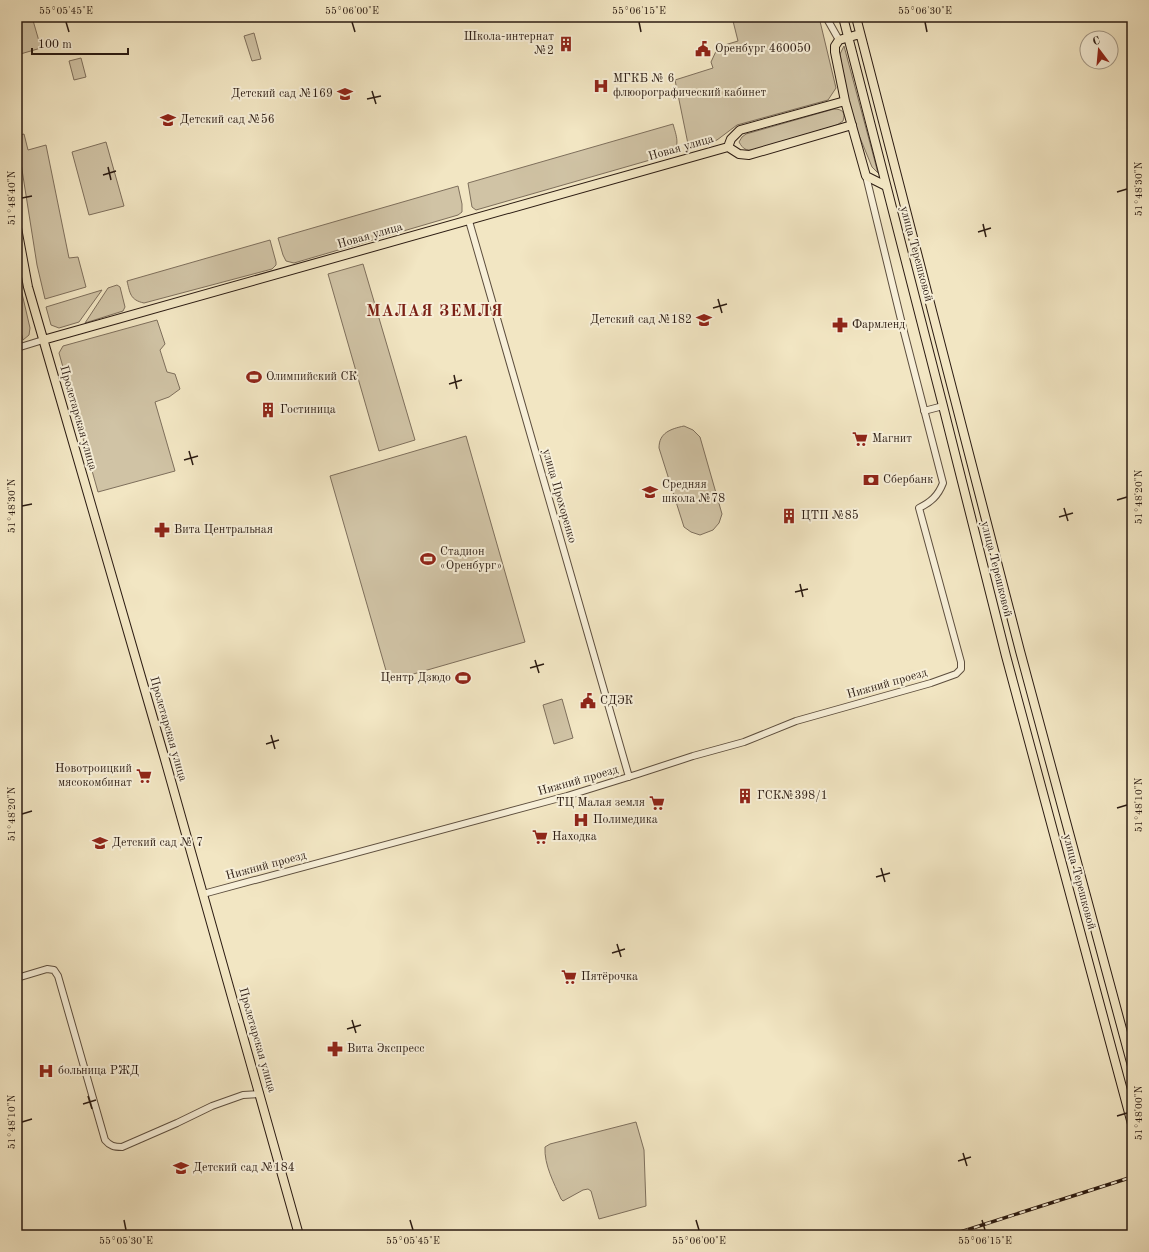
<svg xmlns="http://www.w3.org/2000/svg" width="1149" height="1252" font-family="'Old Standard TT',serif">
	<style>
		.green { fill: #d0c3a5; stroke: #7e6f5c }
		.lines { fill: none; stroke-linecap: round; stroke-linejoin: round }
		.minor-casing { stroke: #5d4e3e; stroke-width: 8 }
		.major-casing { stroke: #2b1b12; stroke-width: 10 }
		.minor { stroke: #f7efd8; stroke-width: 6 }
		.major { stroke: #f2e6c3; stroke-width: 8 }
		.rail-casing { stroke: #2b1b12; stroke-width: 3.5 }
		.rail { stroke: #f7efd8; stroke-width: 2; stroke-dasharray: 6; stroke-linecap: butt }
		.ticks { fill: none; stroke: #2b1b12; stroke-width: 1.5 }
		.labels { text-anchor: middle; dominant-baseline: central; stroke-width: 4; stroke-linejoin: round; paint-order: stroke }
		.poi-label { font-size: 12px; fill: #2b1b12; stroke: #f7efd8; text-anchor: start }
		.street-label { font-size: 12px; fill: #2b1b12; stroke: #f7efd8 }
		.district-label { font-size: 16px; font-weight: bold; letter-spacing: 1px; fill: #7a1f14; stroke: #f7efd8 }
		.neatline { fill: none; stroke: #2b1b12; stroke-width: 1.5 }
		.ticks-label { font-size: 10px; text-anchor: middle; fill: #2b1b12 }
	</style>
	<rect width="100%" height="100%" fill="#f2e6c3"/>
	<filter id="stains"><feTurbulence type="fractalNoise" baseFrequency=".005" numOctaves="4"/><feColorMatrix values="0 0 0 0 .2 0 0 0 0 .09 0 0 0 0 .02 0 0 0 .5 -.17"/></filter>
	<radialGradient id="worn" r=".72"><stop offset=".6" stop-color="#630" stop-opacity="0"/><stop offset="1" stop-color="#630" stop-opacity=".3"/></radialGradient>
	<path class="green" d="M17 17H32L41 48 17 55Z
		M732 17H819L836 88 828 100 737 125 717 140 694 147 688 144 675 80 713 68 711 62 718 47 738 41Z
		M254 33 261 59 252 61 244 36Z
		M844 46 878 173 872 167 854 123 847 99 840 54Z
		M81 58 86 77 74 80 69 61Z
		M834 109C842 109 846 112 843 121L837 125 754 150C746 151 743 149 739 142L742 137 746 134Z
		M673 124C676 135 681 146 671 154L476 210 472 207 468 183Z
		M24 134 28 150 46 145 69 258 78 257 86 287 45 299 37 265 17 138V136Z
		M106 142 124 206 89 215 72 152Z
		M458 186 462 204V212L458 215 294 263 286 261 283 255 278 238Z
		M270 240 276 262V265L272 269 144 303C130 300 130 293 127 281Z
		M363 264 415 440 379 451 328 274Z
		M17 272 30 328 29 335 23 340 21 332H17Z
		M117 285 120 287 125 307 123 311 85 323 108 288Z
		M102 290 79 322 59 328 51 325 46 307Z
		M157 320 165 344 160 350 167 372 175 374 180 389 169 397 155 402 175 471 98 492 59 353 63 346Z
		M684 426 693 430 700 437 722 514 719 523 713 530 700 535 691 532 684 527 659 448C659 433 670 429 684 426Z
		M466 436 525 642 389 681 330 476Z
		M562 699 573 738 554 744 543 705Z
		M636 1122 644 1150 646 1206 599 1219 591 1191 588 1189 583 1190 563 1201 561 1199C554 1183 544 1165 545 1147L550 1144Z"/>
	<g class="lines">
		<defs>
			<path id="minor" d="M826 17 839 40
				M469 221 629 777
				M17 348 43 340
				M924 411 943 406
				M203 894 567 796 638 774 693 756 744 742 796 721 931 683 956 674 961 669V662L919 508C931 502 938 496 943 483L903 328 866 176
				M17 978 47 969 54 970 58 976 105 1140C110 1146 114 1147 122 1147L177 1123 212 1106 243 1095 260 1094"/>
			<path id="major" d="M843 17 943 406 1006 656 1132 1124
				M856 17 1020 651 1132 1066
				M860 34 839 40 835 46V52L845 101 866 176 886 186
				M728 147 731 139 740 130 845 101
				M17 228 28 287 164 756 299 1235
				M43 340 728 147 739 154 749 155 852 125"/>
		</defs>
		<use href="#minor" class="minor-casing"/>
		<use href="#major" class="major-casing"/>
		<use href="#minor" class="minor"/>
		<use href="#major" class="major"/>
		<defs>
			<path id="rail" d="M951 1235 1132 1177"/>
		</defs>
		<use href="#rail" class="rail-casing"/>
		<use href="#rail" class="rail"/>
	</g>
	<path class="ticks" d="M66 22 69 32M352 22 355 32M639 22 641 32M925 22 927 32M372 91 376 104M367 99 381 96M108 167 111 180M103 175 116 171M1117 192 1127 189M22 198 32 196M983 224 986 237M978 232 991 228M718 299 722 313M713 308 727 304M454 375 457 389M449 384 462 380M189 451 193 465M184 460 198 456M1117 500 1127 497M22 506 32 504M1064 508 1068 521M1059 517 1073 513M800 584 803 597M795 592 808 589M535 660 539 673M530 668 544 664M271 735 275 749M266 744 279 740M1117 808 1127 805M22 814 32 811M881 868 885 882M876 877 890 873M617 944 621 957M612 953 625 949M352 1020 356 1033M347 1029 361 1025M88 1096 92 1109M83 1104 96 1100M1117 1116 1127 1113M22 1122 32 1119M963 1153 967 1166M958 1161 971 1157M124 1220 126 1230M410 1220 413 1230M696 1220 699 1230M982 1220 985 1230"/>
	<defs>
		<symbol id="building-bare" viewBox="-9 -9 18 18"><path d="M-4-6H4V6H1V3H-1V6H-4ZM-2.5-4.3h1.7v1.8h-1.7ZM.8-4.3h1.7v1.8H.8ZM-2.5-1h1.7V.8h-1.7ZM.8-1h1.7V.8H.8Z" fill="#8f2418" stroke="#f7efd8" stroke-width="2.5" paint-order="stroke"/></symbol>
		<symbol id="civic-bare" viewBox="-9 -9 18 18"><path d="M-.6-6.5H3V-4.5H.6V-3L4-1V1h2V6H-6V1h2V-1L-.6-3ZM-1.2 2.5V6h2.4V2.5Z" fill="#8f2418" stroke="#f7efd8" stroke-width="2.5" paint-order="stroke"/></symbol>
		<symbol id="hospital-bare" viewBox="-9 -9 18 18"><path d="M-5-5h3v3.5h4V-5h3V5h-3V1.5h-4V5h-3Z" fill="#8f2418" stroke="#f7efd8" stroke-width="2.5" paint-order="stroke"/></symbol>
		<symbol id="school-bare" viewBox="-9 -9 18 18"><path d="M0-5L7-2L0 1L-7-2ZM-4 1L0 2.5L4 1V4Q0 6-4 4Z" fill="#8f2418" stroke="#f7efd8" stroke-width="2.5" paint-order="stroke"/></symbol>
		<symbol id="pharmacy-bare" viewBox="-9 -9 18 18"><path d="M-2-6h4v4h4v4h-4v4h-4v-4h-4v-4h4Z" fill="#8f2418" stroke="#f7efd8" stroke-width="2.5" paint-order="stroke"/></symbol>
		<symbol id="stadium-bare" viewBox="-9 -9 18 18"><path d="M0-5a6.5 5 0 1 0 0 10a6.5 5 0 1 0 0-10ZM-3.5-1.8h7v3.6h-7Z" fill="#8f2418" stroke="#f7efd8" stroke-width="2.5" paint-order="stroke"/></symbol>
		<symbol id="supermarket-bare" viewBox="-9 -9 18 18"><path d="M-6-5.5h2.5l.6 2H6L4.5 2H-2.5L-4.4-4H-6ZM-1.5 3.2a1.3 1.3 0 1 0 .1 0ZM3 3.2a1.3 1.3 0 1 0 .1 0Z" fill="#8f2418" stroke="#f7efd8" stroke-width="2.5" paint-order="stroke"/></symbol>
		<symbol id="bank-bare" viewBox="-9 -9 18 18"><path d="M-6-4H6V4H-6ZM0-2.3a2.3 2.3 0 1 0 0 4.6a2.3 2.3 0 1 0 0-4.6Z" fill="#8f2418" stroke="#f7efd8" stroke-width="2.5" paint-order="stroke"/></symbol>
	</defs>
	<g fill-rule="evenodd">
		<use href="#building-bare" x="555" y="33" width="22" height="22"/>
		<use href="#civic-bare" x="692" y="38" width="22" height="22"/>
		<use href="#hospital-bare" x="590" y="75" width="22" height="22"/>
		<use href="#school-bare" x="334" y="83" width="22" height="22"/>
		<use href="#school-bare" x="157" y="109" width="22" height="22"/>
		<use href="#school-bare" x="693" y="309" width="22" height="22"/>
		<use href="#pharmacy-bare" x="829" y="314" width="22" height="22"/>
		<use href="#stadium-bare" x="243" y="366" width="22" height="22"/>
		<use href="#building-bare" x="257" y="399" width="22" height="22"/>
		<use href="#supermarket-bare" x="849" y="428" width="22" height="22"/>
		<use href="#bank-bare" x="860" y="469" width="22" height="22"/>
		<use href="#school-bare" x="639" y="481" width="22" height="22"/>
		<use href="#building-bare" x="778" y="505" width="22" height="22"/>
		<use href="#pharmacy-bare" x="151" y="519" width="22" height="22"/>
		<use href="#stadium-bare" x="417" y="548" width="22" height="22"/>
		<use href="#stadium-bare" x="452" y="667" width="22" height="22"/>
		<use href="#civic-bare" x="577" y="690" width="22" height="22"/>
		<use href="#supermarket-bare" x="133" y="765" width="22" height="22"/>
		<use href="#building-bare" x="734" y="785" width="22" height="22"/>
		<use href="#supermarket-bare" x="646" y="792" width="22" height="22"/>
		<use href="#hospital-bare" x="570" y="809" width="22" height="22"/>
		<use href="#supermarket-bare" x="529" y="826" width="22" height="22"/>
		<use href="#school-bare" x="89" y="832" width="22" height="22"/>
		<use href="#supermarket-bare" x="558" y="966" width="22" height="22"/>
		<use href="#pharmacy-bare" x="324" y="1038" width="22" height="22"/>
		<use href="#hospital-bare" x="35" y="1060" width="22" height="22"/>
		<use href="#school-bare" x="170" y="1157" width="22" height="22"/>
	</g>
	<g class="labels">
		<g class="poi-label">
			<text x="554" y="37" text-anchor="end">Школа-интернат<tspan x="554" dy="14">№2</tspan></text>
			<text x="715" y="49">Оренбург 460050</text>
			<text x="613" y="79">МГКБ № 6<tspan x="613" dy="14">флюорографический кабинет</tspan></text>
			<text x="333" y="94" text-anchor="end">Детский сад №169</text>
			<text x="180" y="120">Детский сад №56</text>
			<text x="692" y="320" text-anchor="end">Детский сад №182</text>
			<text x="852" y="325">Фармленд</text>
			<text x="266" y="377">Олимпийский СК</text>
			<text x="280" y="410">Гостиница</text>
			<text x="872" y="439">Магнит</text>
			<text x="883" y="480">Сбербанк</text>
			<text x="662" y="485">Средняя<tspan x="662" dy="14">школа №78</tspan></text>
			<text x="801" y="516">ЦТП №85</text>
			<text x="174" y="530">Вита Центральная</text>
			<text x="440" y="552">Стадион<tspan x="440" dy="14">«Оренбург»</tspan></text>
			<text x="451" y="678" text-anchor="end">Центр Дзюдо</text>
			<text x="600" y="701">СДЭК</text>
			<text x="132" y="769" text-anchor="end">Новотроицкий<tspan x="132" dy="14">мясокомбинат</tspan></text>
			<text x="757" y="796">ГСК№398/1</text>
			<text x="645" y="803" text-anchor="end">ТЦ Малая земля</text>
			<text x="593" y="820">Полимедика</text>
			<text x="552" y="837">Находка</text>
			<text x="112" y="843">Детский сад № 7</text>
			<text x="581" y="977">Пятёрочка</text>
			<text x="347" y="1049">Вита Экспресс</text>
			<text x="58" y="1071">больница РЖД</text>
			<text x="193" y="1168">Детский сад №184</text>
		</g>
		<g class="street-label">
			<text transform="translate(681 148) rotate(-16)">Новая улица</text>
			<text transform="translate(370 236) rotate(-16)">Новая улица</text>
			<text transform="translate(916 254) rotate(75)">улица Терешковой</text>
			<text transform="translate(78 418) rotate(74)">Пролетарская улица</text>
			<text transform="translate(559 496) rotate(74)">улица Прохоренко</text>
			<text transform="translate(996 569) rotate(76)">улица Терешковой</text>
			<text transform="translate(887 684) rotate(-16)">Нижний проезд</text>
			<text transform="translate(168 729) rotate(74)">Пролетарская улица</text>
			<text transform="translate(578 781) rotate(-16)">Нижний проезд</text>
			<text transform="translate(266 866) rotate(-15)">Нижний проезд</text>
			<text transform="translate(1079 882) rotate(75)">улица Терешковой</text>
			<text transform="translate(257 1040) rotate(74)">Пролетарская улица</text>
		</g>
		<g class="district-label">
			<text x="435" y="312">МАЛАЯ ЗЕМЛЯ</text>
		</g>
	</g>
	<rect width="1149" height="1252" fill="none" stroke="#f2e6c3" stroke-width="44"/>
	<g transform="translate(1099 50) rotate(344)"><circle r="19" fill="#f7efd8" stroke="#a59a89"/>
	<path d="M0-3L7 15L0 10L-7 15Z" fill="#8f2418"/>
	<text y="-6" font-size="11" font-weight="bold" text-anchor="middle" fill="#2b1b12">С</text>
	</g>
	<path d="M32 48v6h96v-6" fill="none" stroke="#2b1b12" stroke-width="2"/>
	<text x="38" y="48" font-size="12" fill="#2b1b12" stroke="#f7efd8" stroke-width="3" paint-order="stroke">100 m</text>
	<rect x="22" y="22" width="1105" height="1208" class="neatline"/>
	<g class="ticks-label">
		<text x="66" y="14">55°05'45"E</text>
		<text x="352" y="14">55°06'00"E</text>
		<text x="639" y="14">55°06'15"E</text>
		<text x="925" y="14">55°06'30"E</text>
		<text transform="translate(1138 189) rotate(-90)" y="4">51°48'30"N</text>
		<text transform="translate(11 198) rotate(-90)" y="4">51°48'40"N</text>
		<text transform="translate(1138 497) rotate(-90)" y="4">51°48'20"N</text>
		<text transform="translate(11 506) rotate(-90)" y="4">51°48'30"N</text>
		<text transform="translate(1138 805) rotate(-90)" y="4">51°48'10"N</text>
		<text transform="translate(11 814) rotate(-90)" y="4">51°48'20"N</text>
		<text transform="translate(1138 1113) rotate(-90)" y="4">51°48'00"N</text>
		<text transform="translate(11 1122) rotate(-90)" y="4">51°48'10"N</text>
		<text x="126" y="1244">55°05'30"E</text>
		<text x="413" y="1244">55°05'45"E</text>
		<text x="699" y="1244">55°06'00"E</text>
		<text x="985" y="1244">55°06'15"E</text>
	</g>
	<rect width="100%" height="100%" filter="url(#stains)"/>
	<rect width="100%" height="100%" fill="url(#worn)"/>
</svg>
